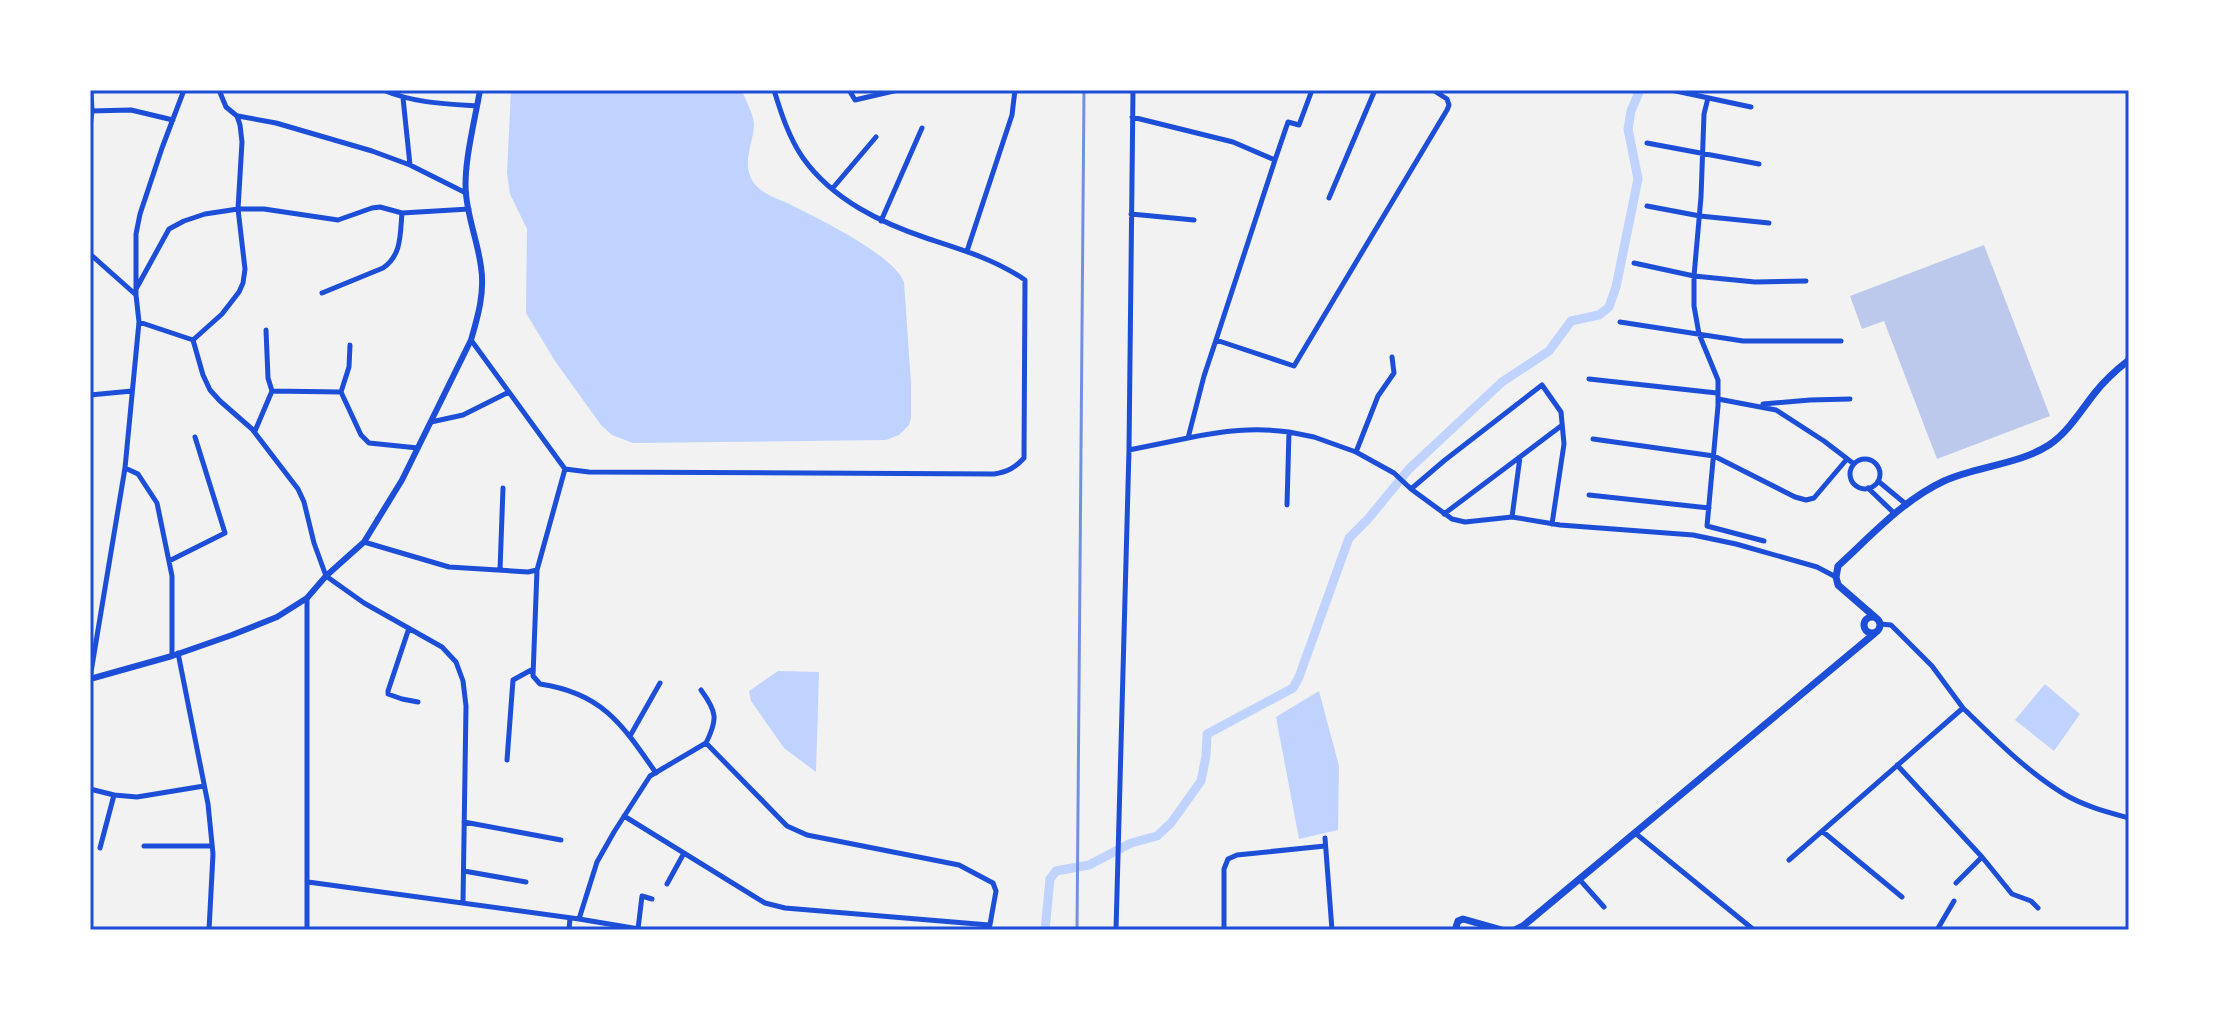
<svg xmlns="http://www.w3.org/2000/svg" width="2219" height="1020" font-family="Rubik,sans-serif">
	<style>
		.water { fill: #bfd3fe }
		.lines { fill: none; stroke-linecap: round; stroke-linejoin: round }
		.canal { stroke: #bfd3fe; stroke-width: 9 }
		.building { fill: #bdc9ec }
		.minor { stroke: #1d4ed8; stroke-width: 5 }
		.tertiary { stroke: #1d4ed8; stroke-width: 6 }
		.secondary { stroke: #1d4ed8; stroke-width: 7 }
		.rail { stroke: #7290e2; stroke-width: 3 }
		.neatline { fill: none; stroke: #1d4ed8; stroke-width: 3 }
	</style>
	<rect width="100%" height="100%" fill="#f2f2f2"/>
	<path class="water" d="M511 90H742C745 100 754 114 754 125 753 144 742 162 752 180 758 192 776 198 787 203 815 217 893 254 904 282L911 383V418L909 425 899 435 886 440 633 443 612 435 601 425 555 361 526 313 527 229 510 194 507 173Z
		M778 671 819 672 816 772 784 748 751 701 749 691Z
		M2045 684 2080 714 2054 751 2015 720Z
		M1319 691 1339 766 1338 830 1299 839 1276 717Z"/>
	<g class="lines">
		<path class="canal" d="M1045 930 1050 879 1056 871 1089 865 1131 843 1157 836 1171 823 1201 781 1206 756 1207 734 1293 688 1299 677 1349 538 1368 519 1409 469 1502 382 1549 351 1571 321 1599 315 1609 307 1616 287 1638 179 1628 129 1631 111 1640 90"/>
	</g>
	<path class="building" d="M1984 245 2050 416 1937 459 1884 321 1862 329 1850 296Z"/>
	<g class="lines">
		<path class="minor" d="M383 90C414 103 445 104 477 106
			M849 90 855 100 898 90
			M1133 90 1129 450 1188 438 1204 376 1216 340
			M1671 90 1751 107
			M403 98 410 165
			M1708 98 1704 114 1701 197 1694 276V306L1699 334 1718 380V406L1707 526 1764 541
			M90 111 131 110 173 120
			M238 116 276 123 372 151 410 165 466 193
			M1132 117 1233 142 1275 160 1288 122 1299 125 1312 90
			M90 127 92 111 91 90
			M1647 143 1759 164
			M1275 160 1216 340 1294 366 1447 110 1449 105 1447 99 1433 90
			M832 189 876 137
			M1329 198 1375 90
			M1647 206 1700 216 1769 223
			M1131 214 1194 220
			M881 221 922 128
			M967 251 1012 115 1015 90
			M90 254 135 294
			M1634 263 1694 276 1755 282 1806 281
			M136 289 169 229 184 221 205 214 238 209H264L338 220 372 208 380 207 402 213 469 209
			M322 293 383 268C402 255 400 234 402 213
			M139 322 193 340 203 375 210 390 220 401 252 429 298 489 304 502 314 543 326 576 364 603 442 647 456 662 463 681 466 706 463 902
			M1620 322 1743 341H1841
			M266 330 268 378 272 391
			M193 340 222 314 239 292 243 283 245 269 238 209 242 142 240 125 237 116 226 107 219 90
			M1589 379 1717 393
			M341 392 349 367 350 345
			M90 395 132 391
			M1718 399 1776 410 1824 441 1854 464
			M1763 404 1810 400 1850 399
			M431 422 463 415 509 392
			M255 431 272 391 341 392 361 435 369 443 418 448
			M1289 432 1314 437 1356 452 1378 396 1394 373 1392 357
			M1188 438C1222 431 1254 427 1289 432L1287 505
			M1593 439 1714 456 1795 497 1806 500 1814 498 1847 459
			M1356 452 1394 473 1411 489 1452 519 1465 522 1512 517 1560 525 1693 535 1736 544 1817 567 1836 577
			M1850 474a15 15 0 1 1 30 0a15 15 0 1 1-30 0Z
			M125 468 138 474 157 503 172 576V656
			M565 469 589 472 994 474C1007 472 1015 468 1024 458L1025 280C996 260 963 250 929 239 881 223 833 200 803 158 789 138 781 113 774 90
			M1878 481 1907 505
			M1868 488 1895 514
			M1411 489 1445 460 1542 385 1561 412 1564 444 1552 524
			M1589 495 1709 508
			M1444 514 1561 426
			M1512 517 1520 457
			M364 542 449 567 528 572 537 570 565 469 471 340
			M169 561 225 533 195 437
			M500 570 503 488
			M537 570 533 676 540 684C602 693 622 724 656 773
			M307 598V930
			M409 628 388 691V694L402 699 418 702
			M178 653 208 804 213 854 209 930
			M90 678 125 468 139 322 136 295V234L140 214 162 148 184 90
			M701 690C717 712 718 719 706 743
			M1963 708C1994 738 2026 771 2064 794 2084 806 2107 812 2129 818
			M630 736 660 683
			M706 743 787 826 807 835 959 865 993 883 996 891 989 930
			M507 760 513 680 533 669
			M1897 765 1982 857 2012 894 2031 901 2038 908
			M90 789 114 795 137 797 204 786
			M624 816 765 903 785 908 989 925
			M464 822 561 840
			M1822 831 1902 897
			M1635 833 1754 930
			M1325 838 1332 930
			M144 846H212
			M100 848 114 795
			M1789 860 1963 708 1932 666 1891 625 1880 624
			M464 871 526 882
			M1580 880 1604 907
			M308 882 579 919 597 862 614 832 650 776 706 743
			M1956 883 1982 857
			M667 884 684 853
			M579 919 645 930
			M638 929 642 896 652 899
			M569 930 570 918
			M1116 930 1129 450
			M1224 930V869L1228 859 1237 855 1325 846
			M1937 930 1954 901"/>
		<path class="tertiary" d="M90 679 172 656 232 635 277 617 307 598 326 576 364 542 402 480 471 340C478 316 485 292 481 267 478 243 468 219 466 194 463 165 475 120 480 90"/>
		<path class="secondary" d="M1864 625a8 8 0 1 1 16 0a8 8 0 1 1-16 0Z
			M1876 618 1838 585 1836 577 1838 566C1871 536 1903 500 1944 481 1977 466 2018 465 2049 445 2068 432 2080 412 2094 394 2104 381 2116 370 2129 360
			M1455 930 1458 921 1463 919 1502 930
			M1515 930 1523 926 1875 633"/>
		<path class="rail" d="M1077 930 1084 90"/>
	</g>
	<rect width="2219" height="1020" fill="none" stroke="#ffffff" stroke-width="184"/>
	<rect x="92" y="92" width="2035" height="836" class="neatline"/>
</svg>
